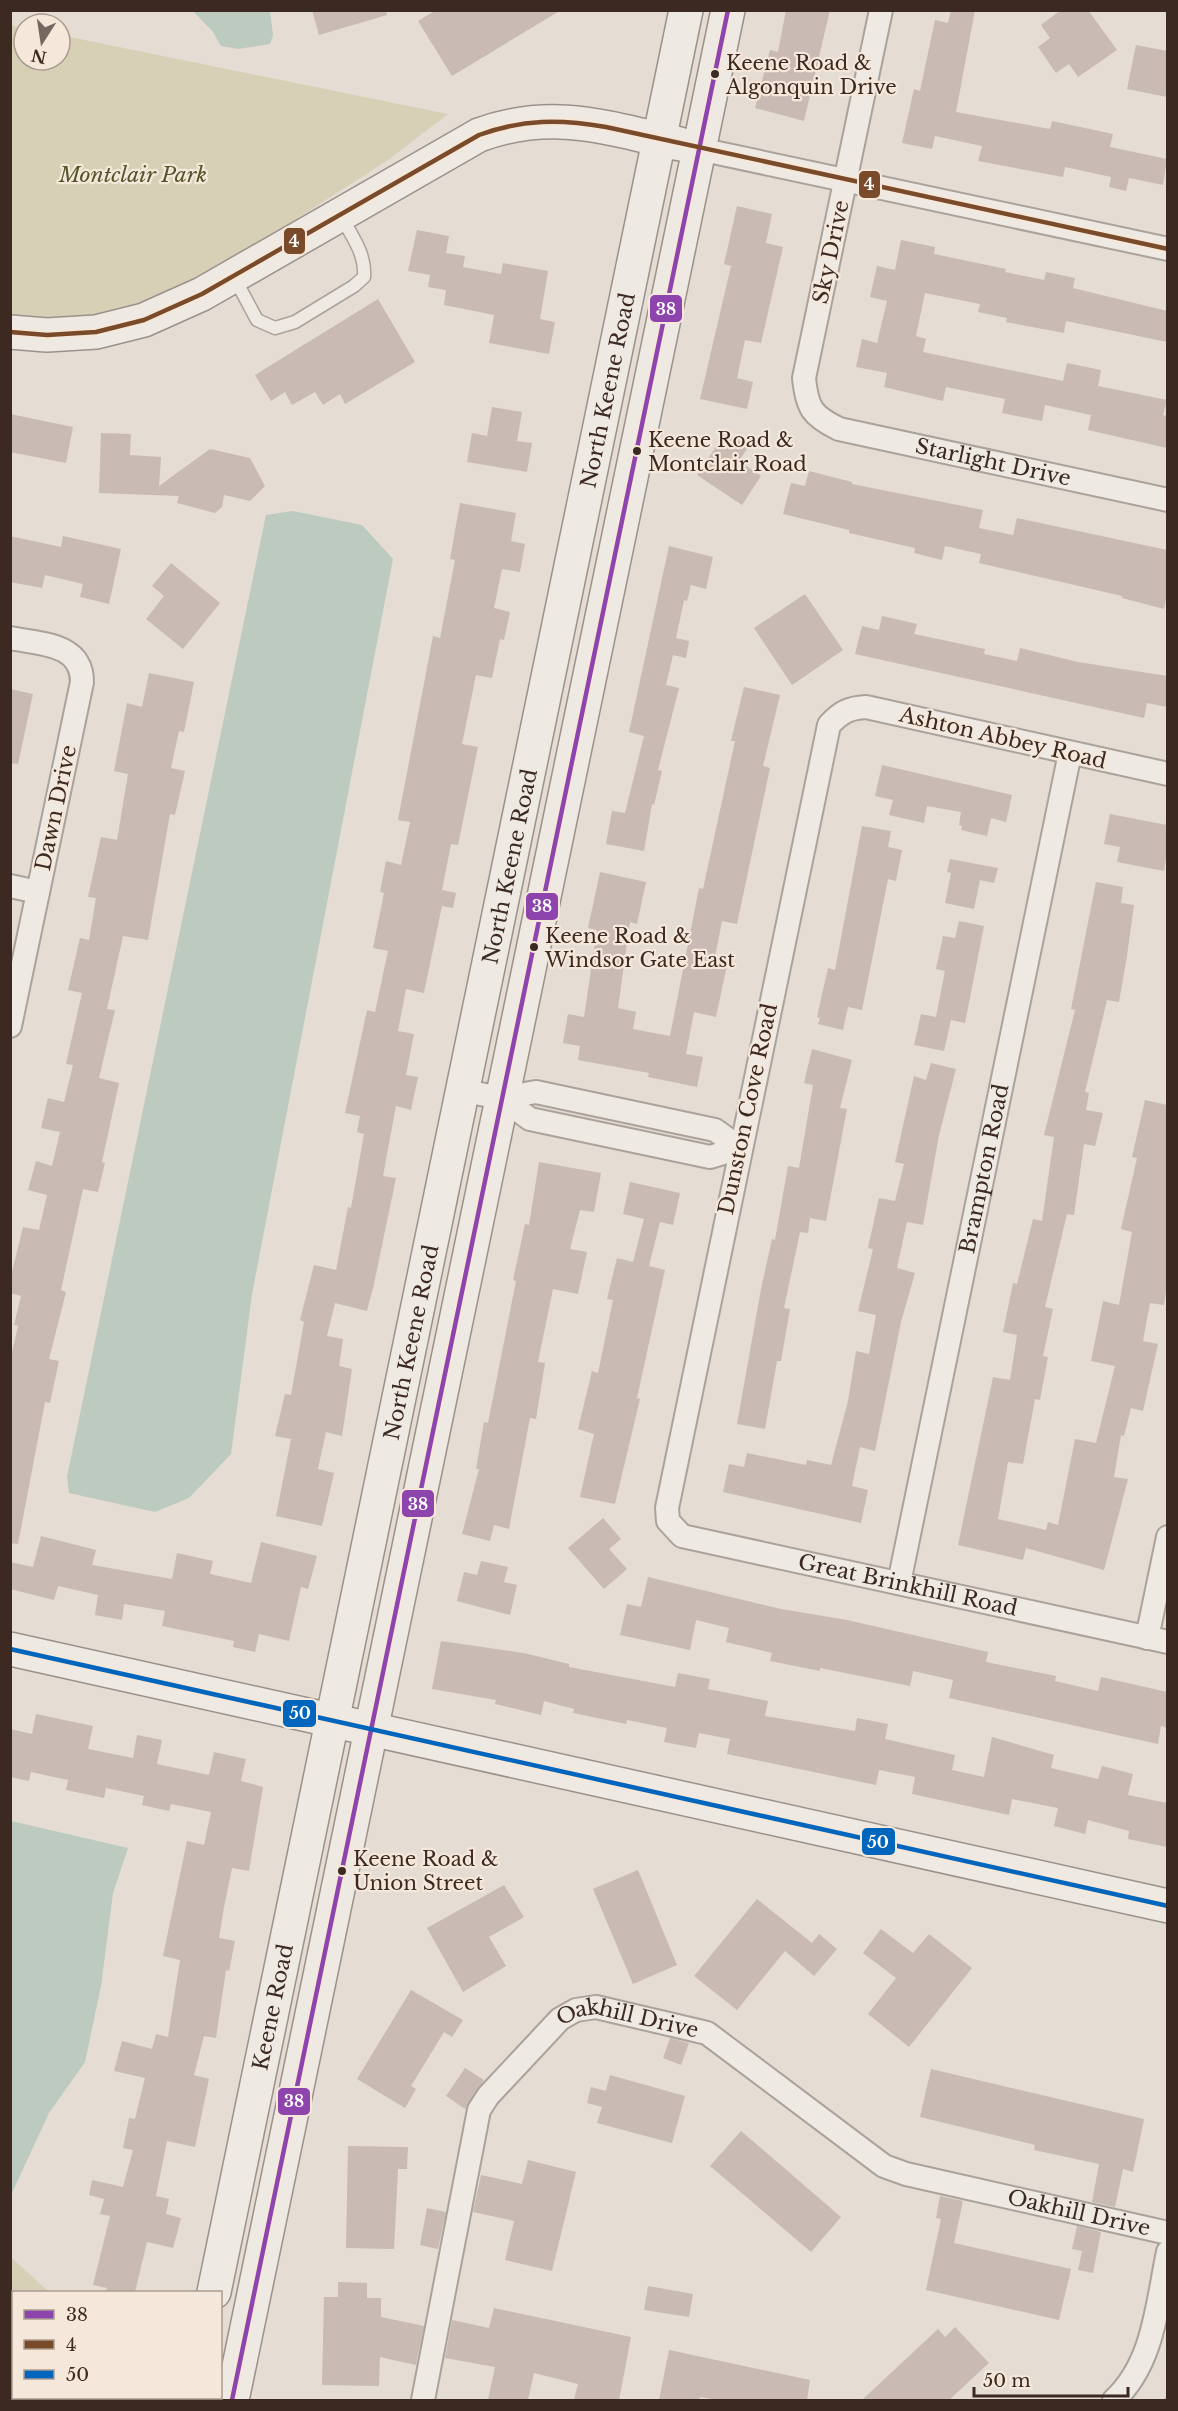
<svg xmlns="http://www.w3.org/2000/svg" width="1178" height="2411" font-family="'Libre Baskerville',serif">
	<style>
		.green { fill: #d7d0b6 }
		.water { fill: #bccabf }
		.building { fill: #c9bab4 }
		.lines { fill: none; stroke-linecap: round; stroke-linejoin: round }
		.lane-casing { stroke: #aba29b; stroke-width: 15 }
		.street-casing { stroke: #aba29b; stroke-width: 26 }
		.secondary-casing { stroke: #9b918b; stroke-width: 36 }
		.path { stroke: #c7c0ba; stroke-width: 4; stroke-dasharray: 4.5 3; stroke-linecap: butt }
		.lane { stroke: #eee9e3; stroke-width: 12 }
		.street { stroke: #eee9e3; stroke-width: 22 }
		.secondary { stroke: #eee9e3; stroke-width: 33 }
		.bus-1-casing { stroke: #f5e8da; stroke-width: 9 }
		.bus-2-casing { stroke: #f5e8da; stroke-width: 9 }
		.bus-3-casing { stroke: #f5e8da; stroke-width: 9 }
		.bus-1 { stroke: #8e44ad; stroke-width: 4.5 }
		.bus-2 { stroke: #7a4b2a; stroke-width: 4.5 }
		.bus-3 { stroke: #0065bd; stroke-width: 4.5 }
		.bus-dot { fill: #3b2922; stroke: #f5e8da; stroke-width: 2 }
		.labels { text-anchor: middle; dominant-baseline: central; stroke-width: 4.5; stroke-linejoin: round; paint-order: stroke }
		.bus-label { font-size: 20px; fill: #3b2922; stroke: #f5e8da; text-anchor: start }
		.park-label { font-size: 21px; font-style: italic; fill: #54562a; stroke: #f5e8da }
		.street-label { font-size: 21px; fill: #3b2922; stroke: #f5e8da }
		.line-badge { stroke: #f5e8da; stroke-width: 2 }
		.badge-label { font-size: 16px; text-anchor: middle; font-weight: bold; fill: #fff }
	</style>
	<rect width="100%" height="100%" fill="#e5dcd3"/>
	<path class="green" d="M10 25 24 28V60H60V35L448 114 388 160 284 227 153 303 87 319H11Z
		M11 2257 49 2292H14V2398H34L31 2400H11Z
		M42 2398H124L116 2400H57Z"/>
	<path class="water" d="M193 11H270L273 35 270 44 238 49 221 46 213 32Z
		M293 511 362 525 393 559 252 1294 231 1454 189 1498 155 1512 69 1493 67 1477 266 515Z
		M11 1821 128 1848 113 1893 101 1986 85 2062 49 2113 11 2195Z"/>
	<path class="building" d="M312 10H386L387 15 319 35Z
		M436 10H561L452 76 418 21Z
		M786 10H830L804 121 755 108 770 50 778 52Z
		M951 10H975L956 112 1050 129 1052 121 1113 134 1110 147 1167 159 1163 185 1129 178 1126 191 1109 187 1111 177 1065 167 1063 177 978 161 982 146 935 136 932 149 902 143 914 89 920 91 935 20 948 23Z
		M1061 10H1088L1117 50 1078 77 1069 64 1056 73 1038 47 1050 38 1041 25Z
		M1136 45 1167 51V97L1127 89Z
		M737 206 772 214 766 243 783 247 761 343 745 340 737 378 753 382 747 409 700 399 731 266 724 264Z
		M417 230 449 236 446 253 465 256 463 267 501 274 503 263 548 271 540 319 555 322 549 354 489 343 494 315 444 305 446 290 428 287 430 275 408 271Z
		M901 240 935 247 934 254 1006 269 1005 272 1044 280 1046 272 1075 278 1073 288 1167 311V342L1066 321 1064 333 1006 322 1007 318 978 312 980 304 925 293 916 336 926 339 923 352 1063 381 1067 363 1101 370 1098 386 1167 400 1163 415 1167 416V448L1088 430 1091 415 1045 405 1042 421 1002 413 1005 399 946 387 943 401 884 387 887 373 856 367 862 339 877 343 887 301 870 297 877 266 895 270Z
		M378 299 415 362 345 404 340 394 323 405 315 392 292 405 285 392 271 401 255 375Z
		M492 407 522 412 517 441 532 443 527 472 467 462 472 433 487 436Z
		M10 414 73 427 66 463 10 452Z
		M726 432 748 447 739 461 761 476 742 505 697 475Z
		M101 433 131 434 130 455 161 457 159 486 210 449 250 458 265 486 250 501 224 495 222 507 215 513 177 503 179 496 99 493Z
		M809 471 852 482V484L983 510 979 528 1013 535 1017 518 1167 550V595L1164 609 1122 598V596L979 563 981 554 945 546 942 560 914 553 915 548 849 533V530L783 514 791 483 805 486Z
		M460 503 516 513 511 541 525 544 520 572 502 569 494 608 510 612 504 640 500 639 492 678 476 675 462 744 478 747 458 845 451 844 442 890 456 893 453 908 442 906 424 993 406 989 398 1031 414 1034 406 1075 418 1077 411 1110 396 1106 383 1176 396 1178 374 1284 367 1311 335 1303 327 1336 343 1339 339 1366 352 1369 342 1436 326 1432 318 1469 334 1473 322 1526 276 1516 291 1439 275 1436 285 1394 291 1395 304 1322 300 1320 314 1265 336 1270 348 1207 351 1208 364 1134 357 1132 360 1116 345 1113 367 1010 375 1012 388 951 373 948 384 893 380 892 386 861 401 865 410 822 398 820 433 636 440 638 455 560 450 559Z
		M10 536 61 547 63 536 121 549 109 604 80 597 83 584 45 575 42 588 10 582Z
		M669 546 713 557 706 589 691 585 687 601 684 600 676 638 689 641 686 658 673 655 666 685 679 688 658 770 662 771 654 805 652 804 644 851 606 844 612 811 625 813 644 736 629 732Z
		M171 563 220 603 183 649 146 619 164 596 152 586Z
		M805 594 843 650 792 685 754 628Z
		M882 616 917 624 914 634 985 649 984 654 1017 661 1020 648 1078 662 1167 676V707L1147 703 1144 718 855 654 862 626 879 630Z
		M149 673 194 682 184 732 179 731 171 768 185 771 175 815 170 814 148 940 123 936 107 1009 115 1010 99 1078 119 1083 102 1162 105 1163 98 1192 83 1189 61 1290 66 1292 49 1359 59 1361 50 1403 45 1402 18 1544 10 1543V1361L18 1326 14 1325 21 1296 10 1293V1280L23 1227 39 1230 47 1195 28 1190 36 1161 52 1166 60 1132 41 1128 48 1098 64 1102 73 1065 66 1064 82 993 68 990 80 938 89 940 96 898 88 897 101 837 117 840 128 774 114 771 127 703 142 707Z
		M744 687 780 695 763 766 770 768 737 924 722 921 714 962 727 965 716 1017 694 1012 686 1054 703 1057 697 1087 648 1077 649 1073 578 1060 580 1046 563 1043 568 1014 584 1017 597 930 588 928 600 872 646 882 637 924 630 922 618 1008 636 1012 633 1029 670 1036 699 888 703 889 735 741H731Z
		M10 689 33 694 18 764 10 763Z
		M882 765 1012 795 1006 822 991 818 987 836 961 830 962 826 959 825 961 812 927 806 924 823 889 815 893 800 875 796Z
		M1110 814 1167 825V852L1164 871 1117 862 1120 847 1104 844Z
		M862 826 891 831 888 847 902 850 896 881 888 879 862 1010 848 1007 843 1030 818 1024 820 1018 817 1017 828 968 835 970Z
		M950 859 998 868 994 883 980 880 974 909 945 903 951 873 947 872Z
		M1096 882 1123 887 1121 903 1134 905 1127 956 1119 1002 1107 1000 1085 1092 1089 1093 1086 1110 1103 1113 1095 1146 1084 1144 1074 1215 1067 1214 1045 1307 1053 1309 1043 1356 1048 1357 1040 1400 1035 1399 1023 1464 1008 1462 998 1519 1046 1530 1048 1522 1058 1525 1075 1439 1096 1443 1115 1366 1091 1361 1103 1301 1119 1305 1132 1232 1121 1229 1137 1158 1132 1157 1145 1100 1167 1105V1285L1164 1305 1150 1303 1143 1341 1158 1344 1143 1411 1131 1408 1124 1436 1121 1435 1114 1477 1128 1479 1104 1570 1026 1548 1023 1560 958 1545 993 1377 1010 1380 1017 1335 1003 1332 1013 1283 1017 1284 1033 1219 1042 1221 1054 1137 1044 1135 1075 1010 1071 1009Z
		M959 921 984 926 965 1023 951 1020 944 1051 914 1045 921 1014 936 1017 945 971 936 969 943 936 955 938Z
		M812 1049 852 1060 840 1108 847 1109 826 1221 810 1218 808 1233 800 1232 784 1308 790 1309 781 1361H777L765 1429 737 1424 761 1289 772 1239 775 1240 788 1166 799 1168 813 1085 804 1083Z
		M931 1063 956 1069 939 1135 923 1225 907 1222 897 1268 915 1273 901 1322 875 1451 860 1447 852 1486 868 1490 861 1523 723 1492 729 1464 744 1467 747 1453 806 1465 807 1460 831 1465 848 1401 856 1351 869 1354 876 1315 858 1311 873 1249 868 1248 879 1198 895 1201 904 1164 895 1162 914 1076 926 1080Z
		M539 1162 601 1173 594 1212 580 1210 570 1249 587 1252 578 1294 553 1289 538 1362 545 1363 536 1419 530 1418 509 1529 494 1525 490 1541 462 1534 479 1469H476L484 1422 488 1423 516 1281 513 1280 525 1224 529 1225Z
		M630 1182 680 1193 673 1225 660 1222 649 1266 665 1270 637 1398 640 1399 615 1504 580 1497 594 1434 578 1429 592 1371 598 1373 613 1300 607 1299 617 1258 633 1262 644 1219 623 1214Z
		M603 1518 621 1539 609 1549 627 1569 604 1589 568 1548Z
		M41 1536 96 1550 92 1565 172 1579 177 1553 213 1561 210 1574 251 1583 261 1542 317 1556 308 1589 301 1587 289 1641 259 1634 255 1652 233 1647 234 1641 162 1626 165 1611 124 1604 122 1620 95 1615 98 1595 58 1586 54 1600 10 1589V1562L33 1567Z
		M481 1561 508 1567 504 1582 517 1585 510 1615 457 1601 464 1572 477 1575Z
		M648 1577 781 1609 847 1620 988 1652 986 1662 1056 1676 1055 1681 1098 1691 1101 1677 1167 1692V1728L1161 1726 1158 1744 949 1698 953 1680 913 1671 910 1686 820 1668V1671L770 1661 772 1653 726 1642 729 1628 696 1620 690 1650 620 1635 627 1604 641 1607Z
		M441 1641 524 1653 569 1664V1667L659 1684 675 1687 678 1673 710 1679 708 1689 768 1701 765 1716 855 1731 857 1718 888 1724 885 1739 955 1755 952 1770 984 1777 992 1737 1054 1755 1051 1768 1098 1779 1102 1766 1133 1774 1128 1795 1167 1803V1847L1128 1839 1129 1831 1088 1820 1085 1834 1054 1826 1058 1808 1012 1799 1009 1815 912 1794 915 1777 879 1770 876 1785 727 1754 730 1739 699 1733 696 1748 664 1742 667 1728 627 1720 626 1724 573 1713 574 1709 544 1701 541 1715 495 1704 496 1700 432 1689Z
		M36 1714 93 1726 88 1749 133 1758 137 1735 162 1740 157 1764 209 1775 214 1752 246 1759 241 1781 263 1787 249 1871 232 1868 224 1907 219 1938 235 1941 229 1971 226 1970 216 2038 204 2036 194 2075 209 2079 195 2147 167 2141 156 2196 169 2199 166 2214 181 2218 173 2248 147 2242 135 2292H105L107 2288 93 2285 110 2216 100 2214 104 2199 89 2195 92 2180 123 2187 133 2150 123 2148 129 2118 135 2119 145 2078 114 2071 122 2041 152 2049 156 2034 168 2037 180 1960 163 1956 187 1841 204 1845 211 1812 171 1804 169 1811 142 1805 144 1796 106 1788 104 1798 66 1790 68 1780 31 1772 29 1781 10 1777V1729L32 1734Z
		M638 1870 677 1965 633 1984 593 1889Z
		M504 1885 524 1917 489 1937 506 1966 463 1992 427 1928Z
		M757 1899 812 1943 819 1934 837 1949 814 1976 785 1951 737 2010 694 1976Z
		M881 1929 913 1953 929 1934 972 1968 909 2047 868 2014 896 1978 863 1953Z
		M411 1990 463 2020 452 2037 444 2032 411 2086 416 2089 405 2108 357 2079Z
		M670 2038 689 2043 681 2065 663 2058Z
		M465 2068 484 2080 465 2109 446 2096Z
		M931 2069 1144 2119 1133 2172 1123 2169 1115 2207 1092 2202 1099 2164 1034 2150 1035 2145 920 2117Z
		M610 2075 685 2096 672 2143 597 2123 602 2107 587 2103 591 2087 606 2091Z
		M741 2131 841 2217 811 2252 710 2166Z
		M348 2146 408 2147 407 2169H398L394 2249 346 2248Z
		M528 2160 576 2172 552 2271 505 2260 514 2221 473 2212 481 2175 522 2184Z
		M940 2196 963 2201 954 2243 1071 2269 1059 2320 926 2290 941 2219 936 2218Z
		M427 2208 446 2212 438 2249 420 2245Z
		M1077 2226 1101 2232 1093 2273 1078 2270 1082 2251 1072 2249Z
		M338 2282 367 2283V2298H381V2317L424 2326 416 2365 380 2357 379 2386 322 2385 324 2297H338Z
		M648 2286 693 2294 689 2317 644 2310Z
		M494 2308 631 2337 619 2400H574L578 2384 534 2373 528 2400H488L495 2367 445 2358 452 2320 489 2328Z
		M955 2327 989 2363 949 2400H862L938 2329 945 2337Z
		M669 2350 810 2380 807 2400H718L700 2397 699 2400H659Z"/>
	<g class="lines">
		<defs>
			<path id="lane" d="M234 277 257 320 275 328 295 322 354 286 364 277C366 254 351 234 340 215"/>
			<g id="street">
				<path id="s1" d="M881 10 804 378C807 408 812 416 839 429L1168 500"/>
				<path d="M699 149 1168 249"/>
				<path d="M10 638C40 644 82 643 82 682L10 1026"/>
				<path id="s2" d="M1168 774 866 707C849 708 841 712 829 725L667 1508 668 1521 682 1536 1168 1642"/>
				<path d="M10 886 38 892"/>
				<path d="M465 1091 501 1098 536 1092 715 1130 740 1148"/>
				<path d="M501 1098 530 1119 710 1157 740 1148"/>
				<path id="s3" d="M899 1583 1070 753"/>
				<path d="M1147 1638 1168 1537"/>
				<path id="s4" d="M423 2400 479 2110 488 2096 560 2019 576 2010 596 2007 707 2033 884 2166 906 2174 1168 2233"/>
				<path d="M1114 2400C1154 2363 1157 2304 1168 2252"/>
			</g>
			<g id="secondary">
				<path d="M10 332 47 335 96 332 144 320 202 294 479 135C553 108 607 128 680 144"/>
				<path d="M10 1649 1168 1906"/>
				<path id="s5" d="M214 2292C372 1532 531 772 686 10"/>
				<path d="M192 2400V2398"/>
				<path d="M232 2400 728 10"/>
			</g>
		</defs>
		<use href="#lane" class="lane-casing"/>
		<use href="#street" class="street-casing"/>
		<use href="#secondary" class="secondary-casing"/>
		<path class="path" d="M1165 2400 1168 2399"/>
		<use href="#lane" class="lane"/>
		<use href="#street" class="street"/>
		<use href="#secondary" class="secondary"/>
		<defs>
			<path id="bus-1" d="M232 2400 728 10"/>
			<path id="bus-2" d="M10 332 47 335 96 332 144 320 202 294 479 135C523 119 560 119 606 127L1168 249"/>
			<path id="bus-3" d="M10 1649 1168 1906"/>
		</defs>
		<use href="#bus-1" class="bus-1-casing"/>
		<use href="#bus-2" class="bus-2-casing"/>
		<use href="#bus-3" class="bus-3-casing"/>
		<use href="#bus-1" class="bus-1"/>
		<use href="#bus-2" class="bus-2"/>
		<use href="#bus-3" class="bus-3"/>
	</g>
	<g class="bus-dot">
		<circle cx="715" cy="74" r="5"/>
		<circle cx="637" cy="451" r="5"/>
		<circle cx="534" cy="947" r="5"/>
		<circle cx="342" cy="1871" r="5"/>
	</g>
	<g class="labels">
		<g class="bus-label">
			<text x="726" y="63">Keene Road &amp;<tspan x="726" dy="24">Algonquin Drive</tspan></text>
			<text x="648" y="440">Keene Road &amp;<tspan x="648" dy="24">Montclair Road</tspan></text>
			<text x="545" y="936">Keene Road &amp;<tspan x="545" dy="24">Windsor Gate East</tspan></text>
			<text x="353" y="1859">Keene Road &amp;<tspan x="353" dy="24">Union Street</tspan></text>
		</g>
		<g class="park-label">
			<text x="133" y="175">Montclair Park</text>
		</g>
		<g class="street-label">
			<text transform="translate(831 252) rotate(-78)">Sky Drive</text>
			<text stroke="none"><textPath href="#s5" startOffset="1942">North Keene Road</textPath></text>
			<text stroke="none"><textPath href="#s1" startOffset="600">Starlight Drive</textPath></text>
			<text transform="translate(1003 738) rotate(13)">Ashton Abbey Road</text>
			<text transform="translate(56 808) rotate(-78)">Dawn Drive</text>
			<text stroke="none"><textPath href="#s5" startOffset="1456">North Keene Road</textPath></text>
			<text transform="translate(748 1109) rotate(-78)">Dunston Cove Road</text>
			<text stroke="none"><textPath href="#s3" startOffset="423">Brampton Road</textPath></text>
			<text stroke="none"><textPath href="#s5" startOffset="970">North Keene Road</textPath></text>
			<text stroke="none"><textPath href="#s2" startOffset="1416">Great Brinkhill Road</textPath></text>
			<text stroke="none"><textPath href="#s5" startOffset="291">Keene Road</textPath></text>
			<text stroke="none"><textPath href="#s4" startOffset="488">Oakhill Drive</textPath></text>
			<text stroke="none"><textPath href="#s4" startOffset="992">Oakhill Drive</textPath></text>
		</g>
	</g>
	<g class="line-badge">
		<rect x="858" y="170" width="23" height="29" rx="6" fill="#7a4b2a"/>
		<rect x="283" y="227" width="23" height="28" rx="6" fill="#7a4b2a"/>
		<rect x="649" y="294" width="34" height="29" rx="6" fill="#8e44ad"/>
		<rect x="525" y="892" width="34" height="29" rx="6" fill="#8e44ad"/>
		<rect x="401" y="1489" width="34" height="29" rx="6" fill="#8e44ad"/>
		<rect x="282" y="1699" width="35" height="29" rx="6" fill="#0065bd"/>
		<rect x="861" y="1827" width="35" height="29" rx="6" fill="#0065bd"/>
		<rect x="277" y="2087" width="34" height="29" rx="6" fill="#8e44ad"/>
	</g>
	<g class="badge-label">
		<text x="869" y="190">4</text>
		<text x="294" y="247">4</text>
		<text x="666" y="315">38</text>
		<text x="542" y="912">38</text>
		<text x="418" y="1510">38</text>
		<text x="300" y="1719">50</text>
		<text x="878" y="1848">50</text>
		<text x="294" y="2107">38</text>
	</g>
	<rect width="1178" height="2411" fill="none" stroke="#3b2922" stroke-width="24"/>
	<rect x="12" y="2291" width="210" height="108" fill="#f5e8da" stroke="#ab9c90" stroke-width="1.5"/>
	<rect x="24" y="2310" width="30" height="9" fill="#8e44ad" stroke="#ab9c90" stroke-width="1.5"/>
	<text x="66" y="2321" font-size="18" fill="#3b2922">38</text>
	<rect x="24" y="2340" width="30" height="9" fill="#7a4b2a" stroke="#ab9c90" stroke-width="1.5"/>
	<text x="66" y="2351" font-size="18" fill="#3b2922">4</text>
	<rect x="24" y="2370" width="30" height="9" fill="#0065bd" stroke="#ab9c90" stroke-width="1.5"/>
	<text x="66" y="2381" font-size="18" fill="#3b2922">50</text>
	<g transform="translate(42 42) rotate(192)"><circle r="28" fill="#f5e8da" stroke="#ab9c90" stroke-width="1.5"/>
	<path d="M0-4.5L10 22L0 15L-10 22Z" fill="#766860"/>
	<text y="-9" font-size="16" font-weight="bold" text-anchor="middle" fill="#3b2922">N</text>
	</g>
	<path d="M974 2387v9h154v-9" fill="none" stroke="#3b2922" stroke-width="3"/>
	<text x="983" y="2387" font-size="18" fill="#3b2922" stroke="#f5e8da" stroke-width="4.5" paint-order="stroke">50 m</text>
</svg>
